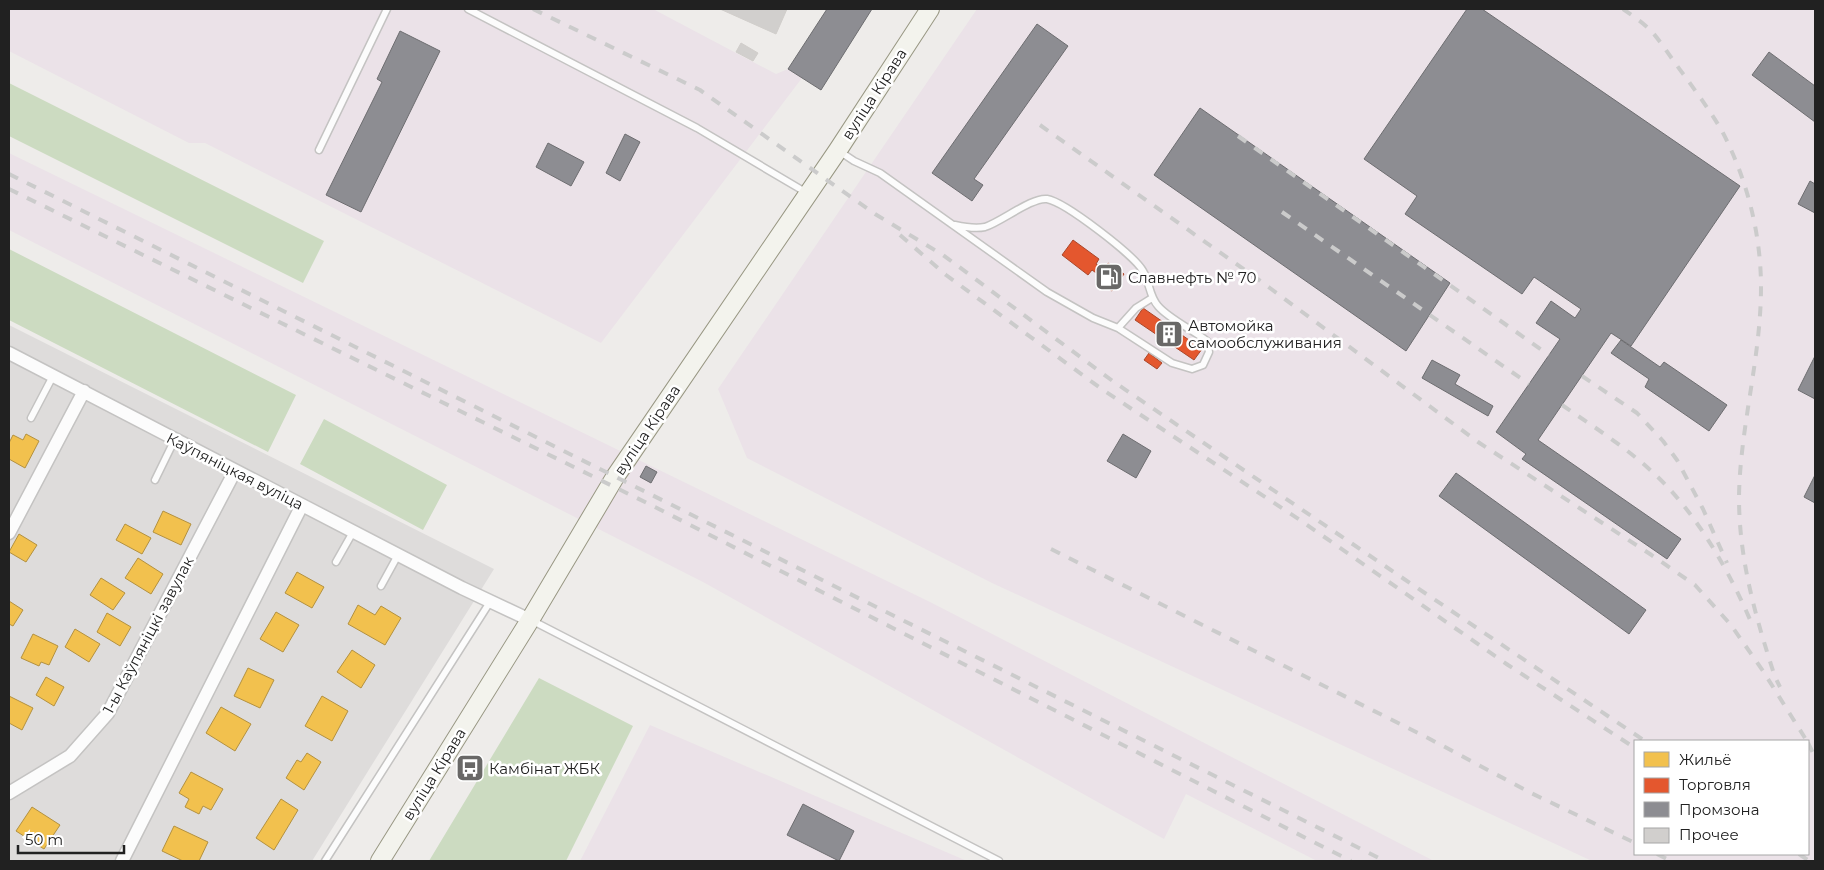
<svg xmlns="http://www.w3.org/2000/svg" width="1824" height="870" font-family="Montserrat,sans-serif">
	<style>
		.residential { fill: #dedcdb }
		.industrial { fill: #ebe2e8; fill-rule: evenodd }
		.forest { fill: #ccdbc1 }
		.homes { fill: #f2c14e; stroke: #b39140 }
		.shops { fill: #e4572e; stroke: #aa472a }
		.industry { fill: #8d8d92; stroke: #6d6d70 }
		.building { fill: #d1cfcd; stroke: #d1cecb }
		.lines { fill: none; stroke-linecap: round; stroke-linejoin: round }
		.lane-casing { stroke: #c4c3c2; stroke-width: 9 }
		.street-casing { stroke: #c4c3c2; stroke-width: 15 }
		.secondary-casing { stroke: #989783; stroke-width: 20 }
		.lane { stroke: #fcfcfc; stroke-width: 6 }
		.street { stroke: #fcfcfc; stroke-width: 12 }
		.secondary { stroke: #f3f3ed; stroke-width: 18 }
		.rail { stroke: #cbcbcb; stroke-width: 4; stroke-dasharray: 10 10; stroke-linecap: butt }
		.labels { text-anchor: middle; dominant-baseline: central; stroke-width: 5; stroke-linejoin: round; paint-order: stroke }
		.street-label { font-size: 15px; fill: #212121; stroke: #fff }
		.poi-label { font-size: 15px; fill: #212121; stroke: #fff; text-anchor: start }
	</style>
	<rect width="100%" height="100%" fill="#eeecea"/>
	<path class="residential" d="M9 325 494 569 312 861H9Z"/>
	<path class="industrial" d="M9 9H653L776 74 788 69 802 78 601 343 205 143H189L9 51Z
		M977 9H1815V861H1592L992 583 747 458 718 389ZM1635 741H1808V854H1635Z
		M9 153 930 602 1434 861H1317L1186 794 1164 839 703 582 9 230Z
		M650 725 967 861H580Z"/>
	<path class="forest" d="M9 83 324 241 303 283 9 136Z
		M9 249 296 395 268 452 9 320Z
		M324 419 447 485 423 530 300 464Z
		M539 678 633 726 566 861H429Z"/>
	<path class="homes" d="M26 434 39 441 25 468 9 459V443L13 435 23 440Z
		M163 511 191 524 181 545 153 532Z
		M125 524 151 538 142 554 116 540Z
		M19 534 37 545 26 562 9 552Z
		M138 558 163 574 151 594 125 578Z
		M297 572 324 587 312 608 285 593Z
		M101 578 125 593 113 610 90 595Z
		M9 601 23 610 13 626 9 624Z
		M358 605 375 615 381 606 401 618 385 645 348 624Z
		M276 612 299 625 283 652 260 639Z
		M107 613 131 627 120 646 97 632Z
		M75 629 100 644 89 662 65 647Z
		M33 634 58 646 49 665 41 662 39 666 21 658Z
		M352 650 375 665 361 688 337 672Z
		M248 668 274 680 260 708 234 696Z
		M46 677 64 687 54 706 36 695Z
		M9 696 33 708 22 730 9 723Z
		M322 696 348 711 332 741 305 726Z
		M221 707 251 724 235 751 206 733Z
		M307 753 321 762 304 790 286 778 297 760 301 762Z
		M191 772 223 789 211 810 203 806 199 814 185 807 189 799 179 793Z
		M281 799 298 810 274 850 256 838Z
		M32 807 60 825 44 849 16 831Z
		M174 826 208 842 199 861H183L162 851Z"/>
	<path class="shops" d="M1073 240 1099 259 1096 264 1103 269 1099 275 1092 270 1088 275 1062 255Z
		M1108 263 1124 274 1112 291 1096 280Z
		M1143 308 1202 349 1194 360 1135 320Z
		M1149 353 1162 363 1157 369 1144 360Z"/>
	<path class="industry" d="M827 9H872L821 90 788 69Z
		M1467 9H1482L1740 186 1631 346 1611 333 1538 440 1681 539 1667 559 1522 459 1526 454 1496 432 1560 339 1536 323 1551 301 1575 318 1581 309 1534 277 1522 294 1405 214 1417 196 1364 159Z
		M1037 24 1068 46 974 179 983 185 972 201 932 173Z
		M400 31 440 51 361 212 326 195 382 82 377 79Z
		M1769 52 1815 86V122L1752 75Z
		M1200 108 1450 283 1406 351 1154 175Z
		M625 134 640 142 620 181 606 173Z
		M548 143 584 162 571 186 536 167Z
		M1810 181 1815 184V213L1798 204Z
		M1621 340 1660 367 1664 362 1727 405 1709 431 1645 387 1649 379 1611 353Z
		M1815 356V399L1798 390Z
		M1432 360 1460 375 1455 384 1493 406 1488 416 1422 378Z
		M1123 434 1151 451 1136 478 1107 461Z
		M646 466 657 472 651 483 640 477Z
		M1456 473 1646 610 1629 634 1439 496Z
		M1815 475V503L1804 497Z
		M803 804 854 831 839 861 787 835Z"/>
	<path class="building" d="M720 9H787L776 34Z
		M741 43 758 53 753 61 736 52Z"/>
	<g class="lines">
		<defs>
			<path id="lane" d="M468 9 697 128 807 193
				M319 150 387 9
				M839 151 854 161 880 173 1047 292 1093 318 1118 328 1172 363 1192 369 1203 365 1209 352 1207 341C1193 330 1169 319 1158 306 1149 296 1150 283 1143 271 1134 255 1065 202 1047 199 1032 197 1001 222 985 227 975 229 964 227 955 225
				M1118 328 1136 308 1152 298
				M31 418 53 376
				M155 480 175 439
				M336 562 353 532
				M381 586 398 555
				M531 620 999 861
				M325 861 490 602"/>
			<path id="street" d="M9 353 462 588 530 620
				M9 533 84 391
				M9 793 70 756 108 713 235 471
				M122 861 302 505"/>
			<path id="secondary" d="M380 861 530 620 615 477 838 150 930 9"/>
		</defs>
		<use href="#lane" class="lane-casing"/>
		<use href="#street" class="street-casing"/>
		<use href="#secondary" class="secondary-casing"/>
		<use href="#lane" class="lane"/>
		<use href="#street" class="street"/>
		<use href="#secondary" class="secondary"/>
		<path class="rail" d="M533 9 700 90 875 214 943 255 1114 382 1410 583 1645 741
			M1623 9C1633 16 1645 24 1653 33 1664 46 1673 61 1684 75 1697 93 1711 112 1722 131 1747 179 1761 234 1761 287 1761 358 1740 427 1739 497 1739 561 1756 618 1775 677L1780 687
			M1040 125 1259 280 1478 442 1650 554 1695 585 1731 625 1763 671 1805 738
			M1238 136 1549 355
			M9 174 1385 861
			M9 189 645 502 1351 861
			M1282 212 1529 384
			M900 235 946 275 1103 390 1300 520 1508 665 1635 748
			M1582 376 1637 413 1663 441 1677 460 1703 509 1727 563
			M1562 405C1591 425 1621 444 1648 468 1693 507 1728 568 1751 622
			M1051 549 1428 738 1531 793 1635 843
			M1808 743 1815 757
			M1657 854 1671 861
			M1799 854 1809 861"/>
	</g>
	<defs>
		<symbol id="fuel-square" viewBox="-11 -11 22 22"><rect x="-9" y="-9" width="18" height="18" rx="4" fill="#696867" stroke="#fff"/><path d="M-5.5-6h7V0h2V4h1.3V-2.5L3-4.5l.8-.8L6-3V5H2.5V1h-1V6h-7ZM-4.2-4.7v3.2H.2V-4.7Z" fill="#fff"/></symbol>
		<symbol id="building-square" viewBox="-11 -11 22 22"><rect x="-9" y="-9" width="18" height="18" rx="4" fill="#696867" stroke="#fff"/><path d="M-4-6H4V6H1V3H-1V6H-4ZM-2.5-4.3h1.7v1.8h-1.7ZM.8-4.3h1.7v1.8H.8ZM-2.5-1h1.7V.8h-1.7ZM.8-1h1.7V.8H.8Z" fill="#fff"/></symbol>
		<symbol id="bus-square" viewBox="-11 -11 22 22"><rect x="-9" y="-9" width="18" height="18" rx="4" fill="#696867" stroke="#fff"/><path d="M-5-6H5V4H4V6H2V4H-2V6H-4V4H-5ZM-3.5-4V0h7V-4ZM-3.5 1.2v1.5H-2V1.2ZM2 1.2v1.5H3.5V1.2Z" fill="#fff"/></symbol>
	</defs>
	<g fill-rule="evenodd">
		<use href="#fuel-square" x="1093" y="261" width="32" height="32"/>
		<use href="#building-square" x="1153" y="318" width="32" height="32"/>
		<use href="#bus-square" x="454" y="752" width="32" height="32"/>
	</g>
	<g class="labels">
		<g class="street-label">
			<text transform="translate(874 94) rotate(-57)">вуліца Кірава</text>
			<text transform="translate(647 430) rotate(-56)">вуліца Кірава</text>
			<text transform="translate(235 471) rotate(27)">Каўпяніцкая вуліца</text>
			<text transform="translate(148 635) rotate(-62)">1-ы Каўпяніцкі завулак</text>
			<text transform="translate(434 774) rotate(-58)">вуліца Кірава</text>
		</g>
		<g class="poi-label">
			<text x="1128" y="277">Славнефть № 70</text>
			<text x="1188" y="325">Автомойка<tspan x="1188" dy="17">самообслуживания</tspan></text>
			<text x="489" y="768">Камбінат ЖБК</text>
		</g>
	</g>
	<rect width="1824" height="870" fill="none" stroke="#212121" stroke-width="20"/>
	<rect x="1634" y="740" width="175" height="115" fill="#ffffff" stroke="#a6a6a6"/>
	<rect x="1644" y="752" width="25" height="15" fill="#f2c14e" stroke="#a6a6a6"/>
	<text x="1679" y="765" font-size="15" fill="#212121">Жильё</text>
	<rect x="1644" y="778" width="25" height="15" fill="#e4572e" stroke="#a6a6a6"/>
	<text x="1679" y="790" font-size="15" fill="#212121">Торговля</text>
	<rect x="1644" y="802" width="25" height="15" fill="#8d8d92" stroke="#a6a6a6"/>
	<text x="1679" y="815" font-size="15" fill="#212121">Промзона</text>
	<rect x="1644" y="828" width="25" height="15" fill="#d1cfcd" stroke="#a6a6a6"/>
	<text x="1679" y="840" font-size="15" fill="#212121">Прочее</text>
	<path d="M18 845v8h106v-8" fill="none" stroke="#212121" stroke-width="2.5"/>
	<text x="25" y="845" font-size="15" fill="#212121" stroke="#ffffff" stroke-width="4" paint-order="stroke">50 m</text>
</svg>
